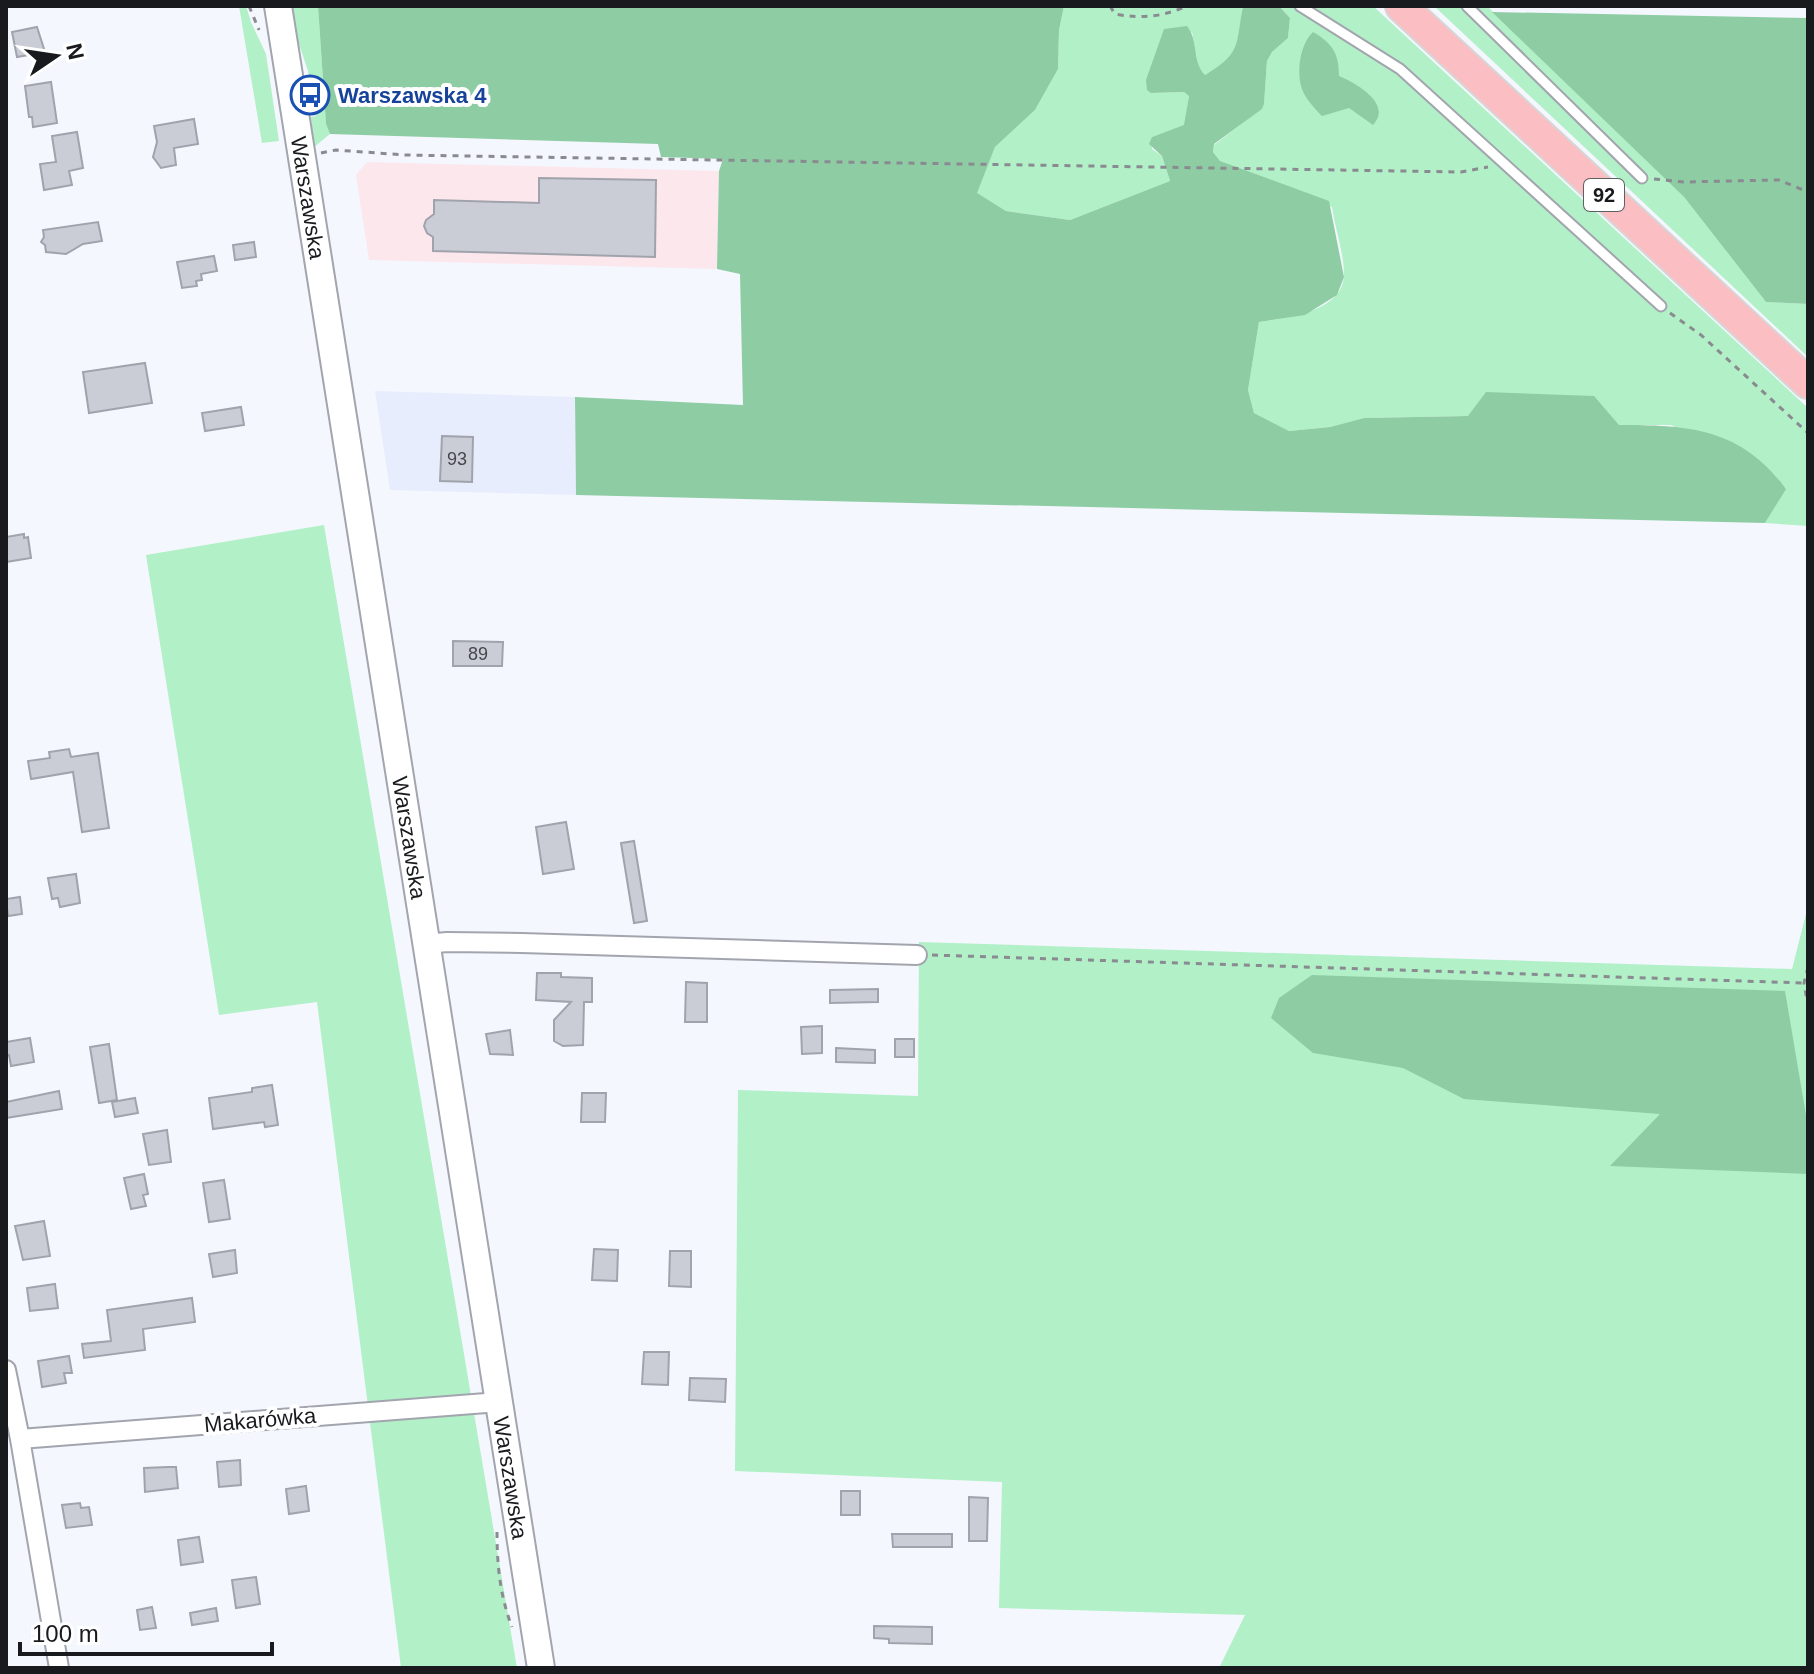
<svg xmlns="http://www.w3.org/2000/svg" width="1814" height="1674" font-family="Arial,sans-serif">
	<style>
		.built { fill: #e7edfd }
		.industrial { fill: #fce7ec }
		.green { fill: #b2f0c8 }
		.forest { fill: #8ecca4 }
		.building { fill: #cacdd6; stroke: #a0a3ac; stroke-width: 2 }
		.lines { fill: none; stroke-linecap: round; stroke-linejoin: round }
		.lane-casing { stroke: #a2a5ae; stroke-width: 13 }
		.street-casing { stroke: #a2a5ae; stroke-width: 22 }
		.secondary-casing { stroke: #a2a5ae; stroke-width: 30 }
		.primary-casing { stroke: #d6d6d6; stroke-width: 34 }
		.path { stroke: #898b90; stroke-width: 3; stroke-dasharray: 6 6; stroke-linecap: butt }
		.lane { stroke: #fff; stroke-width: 9 }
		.street { stroke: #fff; stroke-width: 18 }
		.secondary { stroke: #fff; stroke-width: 26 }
		.primary { stroke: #fbbec2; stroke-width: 30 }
		.labels { text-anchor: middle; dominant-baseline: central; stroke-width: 8; stroke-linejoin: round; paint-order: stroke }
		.number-label { font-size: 18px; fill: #45474b }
		.shield { fill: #fff; stroke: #5e5f61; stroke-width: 2 }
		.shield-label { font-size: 20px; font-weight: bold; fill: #191a1d }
		.transit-label { font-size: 22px; font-weight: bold; fill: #164399; stroke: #fff; text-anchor: start }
		.street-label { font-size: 22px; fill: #191a1d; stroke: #fff }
	</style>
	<rect width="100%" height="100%" fill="#f4f7fe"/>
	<path class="built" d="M375 391 575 397 576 495 390 490Z"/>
	<path class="industrial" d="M367 162 719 171 717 269 369 260 356 175Z"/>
	<path class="green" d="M239 6H246L251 22 266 54 279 141 262 143Z
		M291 6H318L326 124 330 134 313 148 311 117 316 116 308 71 295 32Z
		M1064 6H1243C1235 46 1243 52 1205 75L1199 69 1192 32 1151 93 1184 92 1189 95 1185 125 1152 137V149L1162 156 1170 181 1070 220 1006 211 976 193 995 147 1035 110 1058 69 1059 30Z
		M1279 6H1373L1808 408V526L1765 523 1786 488 1671 425H1619L1468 416 1364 418 1330 427 1289 431 1254 413 1248 390 1259 322C1286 318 1343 312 1344 275 1344 253 1335 228 1332 207L1220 161 1213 152 1214 145 1261 109 1264 104 1267 61 1272 52 1288 38 1290 18Z
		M1434 6H1487L1684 197 1766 302 1808 304V357Z
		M324 525 517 1668H401L317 1002 219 1015 146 555Z
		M1808 906V1668H1219L1245 1615 999 1608 1002 1482 735 1471 738 1090 918 1096 919 942 1792 969Z"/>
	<path class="forest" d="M318 6H1064L1059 30 1058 69 1035 110 995 147 977 193 1006 211 1070 220 1170 181 1162 156 1149 144 1152 137 1184 125 1189 96 1184 92 1151 93 1147 90 1146 80 1164 29 1187 26C1199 41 1192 62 1205 75 1243 52 1235 45 1243 6H1279L1290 18 1288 38 1272 52 1267 61 1264 104 1262 109 1214 144 1213 152 1220 161 1329 201 1344 277 1337 295 1305 315 1259 322 1248 390 1254 413 1289 431 1330 427 1364 418 1468 416 1486 392 1594 396 1619 425C1689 425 1741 428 1786 489L1765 523 576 495 575 397 743 405 740 274 717 269 719 171 723 159 661 157 658 144 330 134 326 124Z
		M1492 12 1808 18V304L1766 302 1684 197Z
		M1313 32C1332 43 1339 53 1339 76 1356 83 1393 104 1373 125L1349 108 1322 116C1315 109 1305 98 1302 89 1296 72 1300 44 1313 32Z
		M1312 975 1785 991 1808 1127V1174L1610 1166 1660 1114 1464 1099 1403 1068 1313 1053 1271 1018 1279 998Z"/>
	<path class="building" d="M37 27 45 52 17 57 12 32Z
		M51 82 57 123 33 127 32 117H29L25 86Z
		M194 119 198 144 174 148 176 165 161 168 153 157 157 142 154 126Z
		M77 132 83 168 69 171 72 185 44 190 40 164 56 162 52 136Z
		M539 178 656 180 655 257 433 251V237L427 233 424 226 426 220 434 214V200L539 203Z
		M98 222 102 241 83 244 66 254 46 252 45 245 41 242 44 237 43 230Z
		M254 242 256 257 235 260 233 245Z
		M214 256 217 271 201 274 202 280 196 281 197 286 182 288 177 262Z
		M145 363 152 403 89 413 83 372Z
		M241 407 244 425 205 431 202 413Z
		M442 436 473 437 472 482 440 481Z
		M24 534V538L28 537 31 558 6 562V537Z
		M453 641 503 642 502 666H453Z
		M69 749 71 757 98 753 109 828 82 832 73 772 31 779 28 761 50 758 49 752Z
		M566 822 574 869 543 874 536 827Z
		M634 841 647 921 634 923 621 843Z
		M76 874 80 903 60 907 58 898 52 899 48 878Z
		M20 897 22 914 8 916 6 899Z
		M537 973H561V977L592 978V1002H584L583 1045 563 1046 554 1041V1020L571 1002 536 1000Z
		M686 982 707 983V1022H685Z
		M878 989V1002L830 1003V990Z
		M822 1026V1053L802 1054 801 1027Z
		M510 1030 513 1055 490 1054 486 1034Z
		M30 1038 34 1062 11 1066 9 1055 6 1056V1042Z
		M895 1039H914V1057H895Z
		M109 1044 117 1100 99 1103 90 1047Z
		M836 1048 875 1050V1063L836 1062Z
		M272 1085 278 1125 265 1127 264 1122 213 1129 209 1098 252 1092V1088Z
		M59 1091 62 1109 6 1118V1102Z
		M582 1093H606L605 1122H581Z
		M135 1098 138 1113 115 1117 112 1102Z
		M167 1130 171 1162 149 1165 143 1134Z
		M144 1174 148 1194 143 1195 146 1206 131 1209 124 1178Z
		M224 1180 230 1219 209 1222 203 1183Z
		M44 1221 50 1256 23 1260 15 1226Z
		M594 1249 618 1250 617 1281 592 1280Z
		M235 1250 237 1273 213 1277 209 1254Z
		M670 1251H691V1287L669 1286Z
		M55 1284 58 1308 30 1311 27 1288Z
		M192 1298 195 1322 143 1329 145 1350 84 1358 82 1344 111 1341 107 1310Z
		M644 1352H669L668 1385 642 1384Z
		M69 1356 72 1373H64L66 1383 42 1387 38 1361Z
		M690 1378 726 1379 725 1402 689 1400Z
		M240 1460 241 1485 219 1487 217 1462Z
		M168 1467H176L178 1488 145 1492 144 1468Z
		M306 1486 309 1511 289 1514 286 1489Z
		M841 1491H860V1515H841Z
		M969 1497 988 1498 987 1541H969Z
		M80 1503 81 1508 89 1507 92 1525 66 1528 62 1505Z
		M892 1534H952V1547H893Z
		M199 1537 203 1562 181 1565 178 1540Z
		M256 1577 260 1604 236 1608 232 1580Z
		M152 1607 156 1628 140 1630 137 1610Z
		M216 1608 218 1621 192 1625 190 1613Z
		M874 1626 932 1627V1644L889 1643V1639L874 1638Z"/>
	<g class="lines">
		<defs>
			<path id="lane" d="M1300 6 1400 69 1661 306
				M1467 6 1642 178"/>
			<path id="street" d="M426 944 447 942 521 943 917 955
				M6 1370 20 1439 59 1668
				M20 1439 499 1402"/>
			<g id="secondary">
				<path id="s1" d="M278 6 541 1668"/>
			</g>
			<path id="primary" d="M1401 6 1808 383"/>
		</defs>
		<use href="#lane" class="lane-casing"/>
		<use href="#street" class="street-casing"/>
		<use href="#secondary" class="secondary-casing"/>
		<use href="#primary" class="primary-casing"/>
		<path class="path" d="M249 6 259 30
			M1110 6 1115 14C1142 19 1162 17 1187 6
			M321 153 336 150 405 155 1461 172 1488 167
			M1654 179 1684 182 1779 180 1808 192
			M1670 313 1701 335 1808 433
			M932 955 1804 983
			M1808 967 1804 983 1808 1006
			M497 1532C497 1565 500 1596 512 1627"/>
		<use href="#lane" class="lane"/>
		<use href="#street" class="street"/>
		<use href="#secondary" class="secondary"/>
		<use href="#primary" class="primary"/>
	</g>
	<defs>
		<symbol id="bus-ring" viewBox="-11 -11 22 22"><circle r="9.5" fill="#fff" stroke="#1a4fb4" stroke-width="1.5"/><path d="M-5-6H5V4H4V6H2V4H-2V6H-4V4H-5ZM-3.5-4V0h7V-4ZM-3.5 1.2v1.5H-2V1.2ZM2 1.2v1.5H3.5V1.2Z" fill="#1a4fb4"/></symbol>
	</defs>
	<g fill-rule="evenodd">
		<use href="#bus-ring" x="288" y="73" width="44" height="44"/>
	</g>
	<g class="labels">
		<g class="number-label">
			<text x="457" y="459">93</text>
			<text x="478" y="654">89</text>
		</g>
		<rect class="shield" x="1584" y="179" width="40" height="32" rx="6"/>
		<g class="shield-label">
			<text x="1604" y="195">92</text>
		</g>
		<g class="transit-label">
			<text x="338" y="95">Warszawska 4</text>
		</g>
		<g class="street-label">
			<text stroke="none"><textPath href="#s1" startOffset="194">Warszawska</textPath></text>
			<text stroke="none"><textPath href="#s1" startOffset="842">Warszawska</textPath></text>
			<text transform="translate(260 1420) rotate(-5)">Makarówka</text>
			<text stroke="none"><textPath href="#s1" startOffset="1490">Warszawska</textPath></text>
		</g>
	</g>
	<rect width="1814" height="1674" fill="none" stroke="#191a1d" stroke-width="16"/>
	<g transform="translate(56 56) rotate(77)" stroke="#ffffff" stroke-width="6" paint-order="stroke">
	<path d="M0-6L14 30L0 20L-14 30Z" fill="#191a1d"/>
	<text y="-12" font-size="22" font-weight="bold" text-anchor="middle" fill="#191a1d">N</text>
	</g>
	<path d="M20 1642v12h252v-12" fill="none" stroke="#191a1d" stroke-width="4"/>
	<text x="32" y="1642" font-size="24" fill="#191a1d" stroke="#ffffff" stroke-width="6" paint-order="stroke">100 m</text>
</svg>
